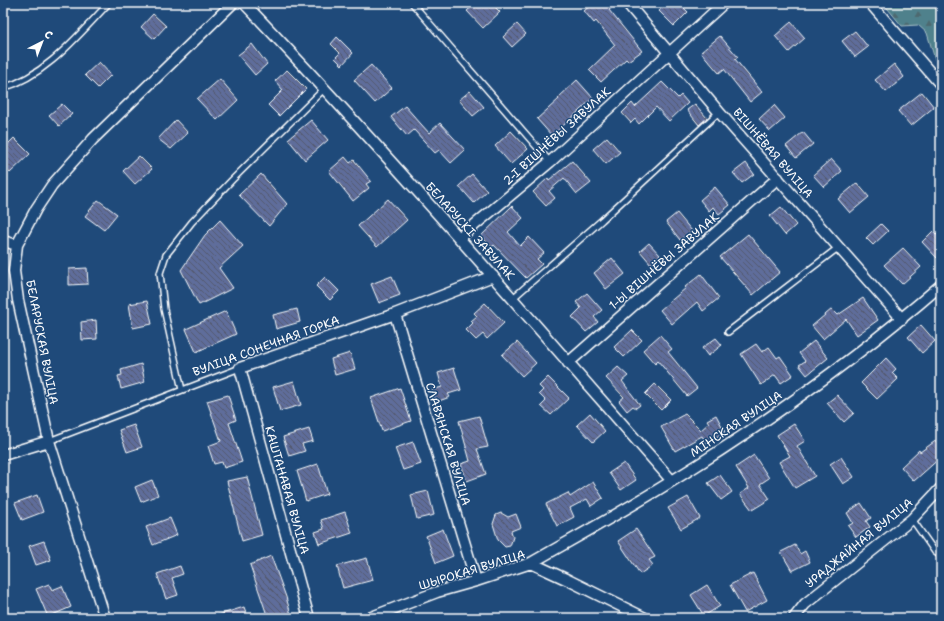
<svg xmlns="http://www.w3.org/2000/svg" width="944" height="621" font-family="'Shantell Sans',sans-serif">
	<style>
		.forest { fill: url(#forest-firs); stroke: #a8c0c6 }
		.building { fill: url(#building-back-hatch); stroke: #fff }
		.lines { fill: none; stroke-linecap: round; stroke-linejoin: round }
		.service-casing { stroke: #fff; stroke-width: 8 }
		.minor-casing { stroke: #fff; stroke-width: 13 }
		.service { stroke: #1f4a7a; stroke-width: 5 }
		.minor { stroke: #1f4a7a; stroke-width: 10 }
		.labels { text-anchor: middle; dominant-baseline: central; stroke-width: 3; stroke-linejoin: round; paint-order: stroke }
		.street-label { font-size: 12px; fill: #fff; stroke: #1f4a7a }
	</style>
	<defs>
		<pattern id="forest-firs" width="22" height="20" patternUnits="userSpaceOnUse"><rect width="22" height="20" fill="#50818c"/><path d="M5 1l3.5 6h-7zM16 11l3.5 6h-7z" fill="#4e696f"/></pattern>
		<pattern id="building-back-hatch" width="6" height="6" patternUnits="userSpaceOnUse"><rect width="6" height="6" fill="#5e6d9b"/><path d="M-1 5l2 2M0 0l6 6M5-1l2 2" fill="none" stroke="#53596c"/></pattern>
	</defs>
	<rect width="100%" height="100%" fill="#1f4a7a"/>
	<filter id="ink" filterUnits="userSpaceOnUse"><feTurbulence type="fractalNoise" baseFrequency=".025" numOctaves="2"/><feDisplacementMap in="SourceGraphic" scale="8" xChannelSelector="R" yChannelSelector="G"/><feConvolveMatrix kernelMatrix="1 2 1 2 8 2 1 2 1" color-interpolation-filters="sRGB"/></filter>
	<g filter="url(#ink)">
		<path class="forest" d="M883 3H941V73L938 69 927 33 918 25 902 26Z"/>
		<path class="building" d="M476 3H491L500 12 483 28 467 11Z
			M593 3H617L609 10 642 51 628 61 626 59 601 82 589 70 615 45 596 21 594 23 584 11Z
			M667 3H679L688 12 674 26 659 11Z
			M153 14 166 26 154 39 141 27Z
			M791 22 805 38 789 52 775 36Z
			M517 24 526 34 512 47 503 37Z
			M855 31 868 47 855 57 842 41Z
			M720 36 738 57 735 59 762 92 750 102 724 69 719 73 701 52Z
			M337 37 353 53 342 65 335 58 340 53 331 44Z
			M252 44 267 64 255 75 238 55Z
			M99 62 111 75 98 88 85 75Z
			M894 64 904 77 886 92 875 80Z
			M371 65 392 88 375 103 354 80Z
			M287 70 306 89 279 116 268 105 283 90 275 81Z
			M220 79 238 100 217 120 197 99Z
			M577 80 593 98 552 136 537 119 559 99 558 98Z
			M662 82 678 98 681 95 688 103 669 121 656 107 639 124 635 119 631 123 622 113 632 103 635 107Z
			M470 91 484 107 473 116 459 100Z
			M922 92 934 107 911 126 898 111Z
			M62 104 72 114 59 126 49 115Z
			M695 104 707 118 699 125 687 110Z
			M774 105 785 118 770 131 759 119Z
			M405 106 429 133 440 123 465 150 451 163 439 150 435 153 414 130 407 136 391 117Z
			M176 120 188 133 171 149 158 139Z
			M311 120 328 140 305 160 288 139Z
			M511 131 528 149 511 164 495 146Z
			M803 132 813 144 796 158 786 146Z
			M607 137 620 152 606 164 593 149Z
			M14 138 30 154 10 173 3 166V149Z
			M139 156 152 169 135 184 123 171Z
			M345 157 350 163 354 160 371 181 366 184 369 188 353 201 329 171Z
			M831 159 842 171 824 187 813 175Z
			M572 161 591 183 577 194 564 178 549 191 555 198 546 206 533 192 548 178 549 180Z
			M746 163 754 174 742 183 733 173Z
			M261 174 287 204 269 226 239 195Z
			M472 174 487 191 474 203 459 186Z
			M857 183 869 197 850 213 838 199Z
			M715 187 730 205 719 214 713 207 709 211 700 200Z
			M388 199 407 220 377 247 358 226Z
			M98 200 117 214 104 230 85 216Z
			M512 206 523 218 508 232 520 246 529 237 544 253 537 259 542 264 526 278 494 245 492 247 481 236Z
			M781 207 796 225 785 235 770 216Z
			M677 213 692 231 680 240 666 222Z
			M220 220 243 246 219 268 233 288 199 305 181 270 205 235Z
			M881 224 888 231 873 245 866 238Z
			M933 231 941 239V254L937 258 922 242Z
			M748 234 780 272 753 295 720 257Z
			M649 243 660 255 651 264 640 251Z
			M903 248 921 267 902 284 884 265Z
			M612 258 625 274 606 289 594 273Z
			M87 268 88 284 69 285V269Z
			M701 274 719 298 703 311 697 302 672 324 660 310 686 288 685 287Z
			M392 276 400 295 379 303 371 284Z
			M325 277 339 291 330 300 316 286Z
			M587 293 602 310 594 317 598 322 586 332 572 317 581 308 576 302Z
			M863 298 878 320 857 335 846 319 823 339 812 326 832 309 838 315Z
			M147 301 152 324 133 328 129 304Z
			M485 303 504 323 487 339 483 334 476 340 466 330 473 323 471 321 477 316 474 313Z
			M297 309 300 322 276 329 273 315Z
			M226 311 236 334 196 352 186 329Z
			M96 320 97 339 82 340 81 322Z
			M921 325 935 341 922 353 908 337Z
			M632 330 642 340 624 357 614 347Z
			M660 335 672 349 668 352 697 388 687 396 658 361 655 364 643 350Z
			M716 338 722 345 708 356 702 348Z
			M814 341 828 358 807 375 799 365 805 361 799 353Z
			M517 342 536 363 522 376 502 355Z
			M756 344 762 352 769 347 777 358 780 356 793 375 781 383 775 375 761 385 741 354Z
			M350 353 355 369 335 375 331 359Z
			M886 358 896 369 892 373 898 379 877 399 861 383Z
			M141 364 145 382 121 389 118 376 122 375 121 370Z
			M618 367 628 376 622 381 640 405 636 408 633 406 627 411 619 401 624 397 606 378Z
			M454 368 461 390 448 394 450 397 436 402 432 390 442 387 438 373Z
			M548 377 569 398 551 415 541 406 546 401 539 394 543 390 539 386Z
			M294 381 301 405 280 411 273 387Z
			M655 384 671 400 661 410 645 394Z
			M400 388 411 421 382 431 371 398Z
			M228 395 236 420 229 423 242 462 224 468 222 462 214 464 208 446 221 441 207 401Z
			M837 395 854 413 844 422 827 403Z
			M590 413 605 431 593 442 577 425Z
			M685 414 701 430 709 423 707 420 716 415 725 432 706 443 702 436 675 451 661 427Z
			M479 416 488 447 477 449 486 474 467 481 461 464 470 461 459 421Z
			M794 424 805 441 797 446 815 476 795 488 779 462 790 456 777 435Z
			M134 425 142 447 127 452 119 430Z
			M309 429 313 441 302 444 305 451 289 456 283 437Z
			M941 437V457L914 481 901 467 919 450 920 452Z
			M413 442 421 464 403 470 395 448Z
			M754 455 769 478 760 484 770 499 752 510 740 494 749 488 736 467Z
			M841 457 854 477 843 484 830 464Z
			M624 463 636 480 621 490 609 473Z
			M318 464 327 494 306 501 297 471Z
			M720 475 732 492 721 500 708 483Z
			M247 477 262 535 242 541 227 481Z
			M152 480 158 495 141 502 135 487Z
			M593 482 603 498 591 506 587 499 570 508 574 517 557 526 546 504 568 493 570 497Z
			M428 491 434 515 417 519 411 495Z
			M37 495 43 512 22 520 15 503Z
			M688 497 700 518 681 529 668 508Z
			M861 503 871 518 866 521 870 527 856 537 848 526 853 523 847 513Z
			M345 512 352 533 319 544 315 532 324 529 321 520Z
			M501 513 508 517 516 514 521 527 511 531 513 537 510 546 505 547 498 540 493 524 496 515Z
			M170 518 177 535 153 545 146 527Z
			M443 529 453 556 436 563 426 536Z
			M636 529 655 557 649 560 653 565 640 574 618 541Z
			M44 541 51 560 36 565 29 546Z
			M795 545 800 554 805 551 810 562 792 571 781 552Z
			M271 556 286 597 292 618H268L250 565Z
			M367 558 373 580 343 588 337 566Z
			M180 566 183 574 172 578 178 595 166 599 157 574Z
			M753 573 767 600 745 612 730 585Z
			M49 584 52 590 62 586 71 607 48 617 36 589Z
			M707 585 720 606 704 616 691 595Z
			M244 607 248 618H215V616Z"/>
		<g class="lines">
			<defs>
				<path id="service" d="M412 3 550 162
					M3 88C47 75 78 35 109 3
					M513 298 602 220 719 112
					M728 332 839 247
					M182 390 164 309 160 273 166 255 192 222 232 180 324 89
					M49 441 240 368
					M912 519 935 552 941 556"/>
				<path id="minor" d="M244 3C392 158 531 320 672 481
					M627 3 719 112 902 319
					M870 3 941 85
					M459 238 550 162 724 3
					M3 241 17 245
					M395 314 476 581
					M568 363 778 178
					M3 455 49 441
					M531 563C578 536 626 510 672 481 766 423 857 358 941 285
					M105 618 49 441 18 300 14 271 17 245 36 209 52 185 93 139 233 3
					M309 618 240 368 395 314 493 276
					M369 618 437 592 476 581 531 563 568 580 645 618
					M794 618 805 604 912 519 941 488"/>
			</defs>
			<use href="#service" class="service-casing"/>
			<use href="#minor" class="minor-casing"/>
			<use href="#service" class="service"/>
			<use href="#minor" class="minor"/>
		</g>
	</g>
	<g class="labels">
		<g class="street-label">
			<text transform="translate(557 136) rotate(-42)">2-І ВІШНЁВЫ ЗАВУЛАК</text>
			<text transform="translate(773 153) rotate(49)">ВІШНЁВАЯ ВУЛІЦА</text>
			<text transform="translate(470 231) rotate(48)">БЕЛАРУСКІ ЗАВУЛАК</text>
			<text transform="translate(664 261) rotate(-41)">1-Ы ВІШНЁВЫ ЗАВУЛАК</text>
			<text transform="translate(42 342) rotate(79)">БЕЛАРУСКАЯ ВУЛІЦА</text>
			<text transform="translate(266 346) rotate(-20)">ВУЛІЦА СОНЕЧНАЯ ГОРКА</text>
			<text transform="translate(736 424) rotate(-34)">МІНСКАЯ ВУЛІЦА</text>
			<text transform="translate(448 444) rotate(73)">СЛАВЯНСКАЯ ВУЛІЦА</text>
			<text transform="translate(287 490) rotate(74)">КАШТАНАВАЯ ВУЛІЦА</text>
			<text transform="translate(859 543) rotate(-39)">УРАДЖАЙНАЯ ВУЛІЦА</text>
			<text transform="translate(472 570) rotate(-17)">ШЫРОКАЯ ВУЛІЦА</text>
		</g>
	</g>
	<rect width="944" height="621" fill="none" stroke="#1f4a7a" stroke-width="16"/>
	<rect x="8" y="8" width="928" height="605" fill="none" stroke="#fff" stroke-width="1.5" filter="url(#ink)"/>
	<g transform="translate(42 42) rotate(42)" stroke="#1f4a7a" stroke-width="3" paint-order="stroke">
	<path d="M0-3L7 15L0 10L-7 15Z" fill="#ffffff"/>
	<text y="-6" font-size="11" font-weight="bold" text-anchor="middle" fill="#ffffff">С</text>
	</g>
</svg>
